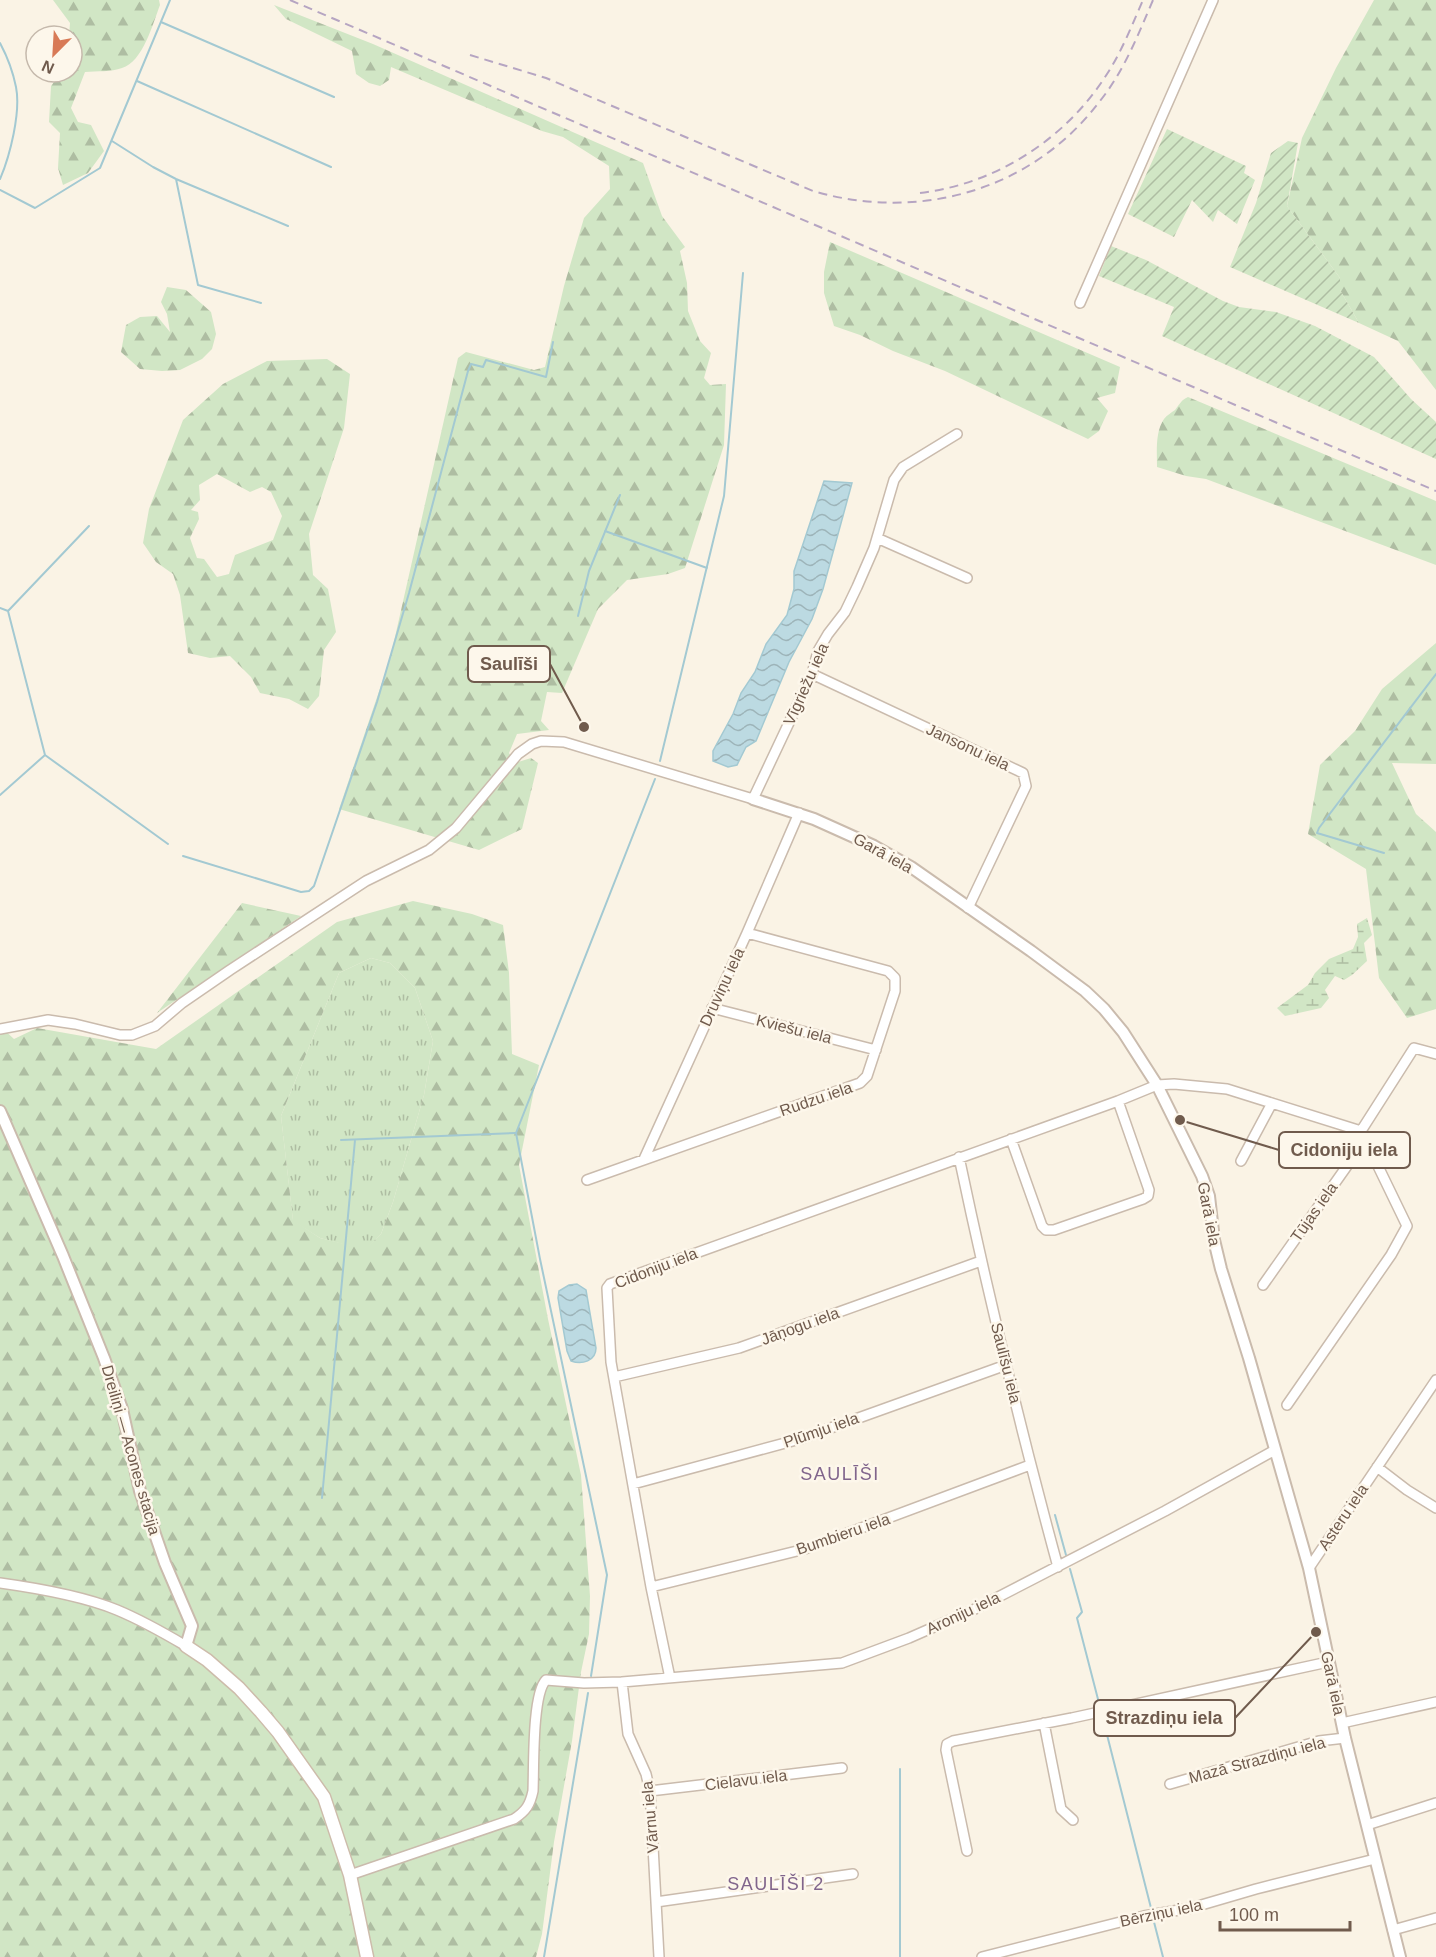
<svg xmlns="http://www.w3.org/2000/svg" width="1436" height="1957" font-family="Helvetica,sans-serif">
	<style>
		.grass { fill: url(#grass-tufts) }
		.forest { fill: url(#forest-firs); fill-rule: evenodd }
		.wetland { fill: url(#wetland-marsh) }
		.garden { fill: url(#garden-furrows) }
		.water { fill: url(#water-waves); stroke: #a3c9d2; stroke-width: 1.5 }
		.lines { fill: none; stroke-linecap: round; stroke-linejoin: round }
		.stream { stroke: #a3c9d2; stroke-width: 2 }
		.minor-casing { stroke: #cabbad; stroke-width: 12 }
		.tertiary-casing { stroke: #cabbad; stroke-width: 14 }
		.secondary-casing { stroke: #cdbcab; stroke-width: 15 }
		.minor { stroke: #fff; stroke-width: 9 }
		.tertiary { stroke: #fff; stroke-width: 10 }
		.secondary { stroke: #fff; stroke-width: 12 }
		.rail { stroke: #b6a5c2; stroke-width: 2; stroke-dasharray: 9 6; stroke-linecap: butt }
		.labels { text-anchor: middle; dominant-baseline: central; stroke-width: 5; stroke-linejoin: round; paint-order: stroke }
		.street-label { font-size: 16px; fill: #705b4d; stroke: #fdf7eb }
		.neighbourhood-label { font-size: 18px; letter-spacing: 1.5px; fill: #81658c; stroke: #fdf7eb }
		.leader { fill: none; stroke: #705b4d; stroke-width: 2 }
		.callout-dot { fill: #705b4d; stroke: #fdf7eb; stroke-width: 2 }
		.callout { fill: #fdf7eb; stroke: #705b4d; stroke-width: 2 }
		.callout-label { font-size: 18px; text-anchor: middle; font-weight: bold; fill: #705b4d }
	</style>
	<defs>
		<pattern id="grass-tufts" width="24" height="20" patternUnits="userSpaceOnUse" patternTransform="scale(1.5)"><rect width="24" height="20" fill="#d1e6c5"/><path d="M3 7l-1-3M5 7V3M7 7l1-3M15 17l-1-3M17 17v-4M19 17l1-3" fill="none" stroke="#aebda2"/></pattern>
		<pattern id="forest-firs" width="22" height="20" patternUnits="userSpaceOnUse" patternTransform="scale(1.5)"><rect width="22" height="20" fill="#d1e6c5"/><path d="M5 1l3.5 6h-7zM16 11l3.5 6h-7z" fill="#aebda2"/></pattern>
		<pattern id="wetland-marsh" width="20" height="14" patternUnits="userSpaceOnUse" patternTransform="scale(1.5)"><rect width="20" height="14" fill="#d1e6c5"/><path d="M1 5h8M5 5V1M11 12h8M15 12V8" fill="none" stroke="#aebda2"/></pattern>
		<pattern id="garden-furrows" width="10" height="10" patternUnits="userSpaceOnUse" patternTransform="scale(1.5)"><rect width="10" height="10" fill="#d1e6c5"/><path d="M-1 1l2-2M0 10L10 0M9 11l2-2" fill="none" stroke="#aebda2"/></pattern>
		<pattern id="water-waves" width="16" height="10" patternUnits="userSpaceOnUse" patternTransform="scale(1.5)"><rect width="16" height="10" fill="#bcdae2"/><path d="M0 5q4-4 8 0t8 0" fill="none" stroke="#9db4b9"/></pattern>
	</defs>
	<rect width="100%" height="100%" fill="#faf3e5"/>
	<path class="grass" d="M371 958 390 963 415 988 433 1041 424 1095 393 1202 381 1234 365 1250 320 1238 293 1221 281 1116 339 973Z"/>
	<path class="forest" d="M53 0H159L160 5C153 23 143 62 122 68 111 72 97 71 85 72L71 108 78 122 91 125 104 151 88 173 63 185 58 168 60 133 49 122 51 86 61 72H72V36H69L70 23Z
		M1374 0H1436V390L1398 341 1359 323 1340 290V278L1287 206 1302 138 1336 68Z
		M274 5 373 44 643 163 662 216 685 247 680 251 687 283 688 311 700 341 711 353 704 378 710 385 726 384 724 445 685 568 668 574 627 580 598 609 562 693 547 692 541 721 549 730 517 734 509 753 515 763 531 758 538 763 522 829 479 850 339 809 390 659 458 358 466 352 534 370 545 367 564 286 584 218 610 189 609 166 563 137 542 131 391 67 389 80 380 86 369 83 356 74 352 51 286 19Z
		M830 242 1120 367 1115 393 1097 398 1108 411 1099 431 1088 439 945 371 893 351 860 335 834 326 824 293V272Z
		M167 287 186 290 211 312 216 334 212 349 202 359 180 370 162 371 140 369 121 352 126 325 140 317 157 316 170 332 167 314 161 302Z
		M327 359 350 374 344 428 309 534 313 575 328 589 336 632 324 650 319 696 308 709 289 699 260 693 251 677 230 656 210 658 188 653 180 595 173 574 156 562 143 543 149 509 183 420 223 384 267 361ZM217 474 250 492 262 487 271 492 282 516 273 540 235 555 229 574 217 577 204 559 197 558 190 538 199 519 198 512 191 510 200 500 199 485Z
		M1188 397 1436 501V565L1206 479 1186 476 1157 467C1157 452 1155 432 1164 419 1167 415 1171 413 1175 410 1180 404 1181 400 1188 397Z
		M1436 643V764L1392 763 1416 814 1436 832V1009L1407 1018 1379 978 1366 869 1308 834 1320 765 1355 731 1382 689Z
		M413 901 472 914 503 925 509 973 512 1054 539 1065 519 1165 548 1319 581 1475 590 1596 589 1634 581 1672 572 1741 554 1842 542 1934 536 1957H0V1026L14 1039 37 1028 156 1049 337 922ZM371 958 390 963 415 988 433 1041 424 1095 393 1202 381 1234 365 1249 320 1238 293 1220 281 1116 339 973Z
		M242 903 301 916 157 1013Z"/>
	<path class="wetland" d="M1367 918 1372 935 1364 943 1367 961 1352 975 1344 980 1335 976 1325 990 1329 998 1321 1008 1285 1016 1277 1008 1308 985 1315 973 1329 959 1353 949 1358 937 1357 924Z"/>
	<path class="garden" d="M1167 129 1246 166 1244 173 1255 180 1237 224 1218 210 1213 222 1192 200 1174 237 1128 214Z
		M1288 141 1298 143 1287 206 1340 278V290L1359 323 1230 267 1256 203 1271 153Z
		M1111 246 1146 260 1223 301 1239 307 1276 312 1315 326 1374 357 1411 399 1436 422V459L1162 336 1174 307 1099 276Z"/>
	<path class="water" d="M824 481 852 483 823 589 812 619 789 662 756 741 746 747 737 765 728 767 713 761V751L733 714 741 693 755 672 766 644 787 615 794 589V571Z
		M577 1284 586 1290 596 1348C596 1361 582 1365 571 1361L567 1351 558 1298 559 1291 569 1285Z"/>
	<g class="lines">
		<path class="stream" d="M161 22 334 97
			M0 43C7 56 13 72 16 87 21 112 10 156 0 179
			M137 81 331 167
			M112 141 153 167 176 179 288 226
			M176 179 198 285 261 303
			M0 190 35 208 100 168 170 0
			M605 531 707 568
			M0 608 8 611 89 526
			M8 611 45 755 168 844
			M578 616 589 571 620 495
			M660 761 724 496 743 273
			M0 795 45 755
			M1384 853 1317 833 1319 828 1436 674
			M183 856 301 892 309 891 314 886 377 702 409 593 468 371 471 364 483 367 486 360 546 377 553 342
			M341 1140 515 1133
			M322 1498 355 1140
			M1055 1515 1066 1555
			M1070 1569 1082 1612 1077 1618 1100 1707
			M591 1676 607 1575 540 1259 516 1133 655 779
			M1103 1719 1151 1908
			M900 1769V1957
			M1154 1922 1163 1957
			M544 1957 588 1693"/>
		<defs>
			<path id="minor" d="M1080 303 1213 0
				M877 538 967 578
				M812 674 1023 773 1026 786 968 908
				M712 1008 876 1050
				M0 1029 48 1020 75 1024 120 1035H132L155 1026 182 1003 230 970 366 881 429 850 456 828 518 754 532 744 541 741 564 742 753 799 812 674 818 651 828 634 845 612 857 587 874 548 894 480 903 467 957 434
				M1011 1139 1042 1226 1046 1230H1054L1143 1199 1148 1196 1149 1190 1118 1101
				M959 1157C988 1295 1021 1431 1058 1567
				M644 1159 747 933 799 813
				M1241 1161 1272 1103
				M587 1180 860 1083 867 1076 895 991V978L888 971 747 933
				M1263 1285 1366 1139
				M614 1377 739 1348 981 1261
				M1287 1405 1391 1255 1407 1226 1361 1131
				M1377 1467 1407 1490 1436 1508
				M633 1484 800 1439 1006 1365
				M1309 1568 1436 1380
				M0 1583C36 1588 83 1596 117 1610 141 1620 164 1633 186 1646
				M651 1587 805 1549 1030 1465
				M670 1678 651 1587 611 1362 607 1288 610 1284 1118 1101 1157 1085 1174 1084 1227 1089 1361 1131 1414 1048 1436 1054
				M622 1682 628 1734 646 1774 650 1791 659 1957
				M1044 1723 1061 1809 1073 1820
				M1342 1723 1436 1702
				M1170 1784 1319 1741 1345 1738
				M650 1791 842 1768
				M1367 1825 1436 1803
				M967 1851 946 1750 947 1744 953 1741 1072 1718 1328 1662
				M350 1875 514 1819C526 1811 530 1805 533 1791 534 1768 532 1694 546 1680L584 1683 622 1682 842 1663 909 1638 975 1609 1165 1511 1275 1450
				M656 1902 853 1874
				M1393 1930 1436 1918
				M982 1957 1144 1916 1191 1908 1256 1889 1375 1859"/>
			<path id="tertiary" d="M753 799 814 819 874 846 911 867 1031 951 1085 991 1104 1009 1123 1032 1157 1085 1202 1176 1209 1196 1214 1240 1221 1269 1249 1358 1309 1568 1345 1738 1400 1957
				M0 1111 63 1256 104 1358 122 1409 140 1491 165 1563 192 1626 186 1646"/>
			<path id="secondary" d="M186 1646 207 1660 239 1688 261 1712 278 1732 324 1797 350 1875 367 1957"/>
		</defs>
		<use href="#minor" class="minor-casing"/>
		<use href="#tertiary" class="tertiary-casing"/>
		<use href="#secondary" class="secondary-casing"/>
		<use href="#minor" class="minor"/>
		<use href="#tertiary" class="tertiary"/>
		<use href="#secondary" class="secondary"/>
		<path class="rail" d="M290 0 1436 491
			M470 55 546 78 813 191C919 222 1032 191 1100 101 1124 71 1138 35 1153 0
			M920 193C996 184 1066 139 1107 74 1122 51 1132 25 1143 0"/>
	</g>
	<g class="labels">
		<g class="street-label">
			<text transform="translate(806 684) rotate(-66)">Vīgriežu iela</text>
			<text transform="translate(968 747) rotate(25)">Jansonu iela</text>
			<text transform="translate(883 853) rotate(29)">Garā iela</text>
			<text transform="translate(722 987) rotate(-65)">Druviņu iela</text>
			<text transform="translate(794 1029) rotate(14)">Kviešu iela</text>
			<text transform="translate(816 1099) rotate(-19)">Rudzu iela</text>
			<text transform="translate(1314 1212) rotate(-55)">Tūjas iela</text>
			<text transform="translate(1209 1214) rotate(79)">Garā iela</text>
			<text transform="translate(656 1268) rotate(-21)">Cidoniju iela</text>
			<text transform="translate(800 1326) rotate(-20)">Jāņogu iela</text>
			<text transform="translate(1006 1363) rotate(76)">Saulīšu iela</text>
			<text transform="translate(821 1430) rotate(-19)">Plūmju iela</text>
			<text transform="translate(131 1450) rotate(74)">Dreiliņi — Acones stacija</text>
			<text transform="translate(1343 1517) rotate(-56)">Asteru iela</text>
			<text transform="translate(843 1534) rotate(-19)">Bumbieru iela</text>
			<text transform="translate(963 1613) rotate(-25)">Aroniju iela</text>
			<text transform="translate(1333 1683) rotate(78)">Garā iela</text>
			<text transform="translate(1257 1760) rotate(-15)">Mazā Strazdiņu iela</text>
			<text transform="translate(746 1780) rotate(-7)">Cielavu iela</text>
			<text transform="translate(650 1817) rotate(-95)">Vārnu iela</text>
			<text transform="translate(1161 1913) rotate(-12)">Bērziņu iela</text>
		</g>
		<g class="neighbourhood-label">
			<text x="840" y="1474">SAULĪŠI</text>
			<text x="776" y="1884">SAULĪŠI 2</text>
		</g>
	</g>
	<path class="leader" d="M584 727L550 664M1180 1120L1279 1150M1316 1632L1235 1718"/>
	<g class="callout-dot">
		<circle cx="584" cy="727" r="6"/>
		<circle cx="1180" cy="1120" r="6"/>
		<circle cx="1316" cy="1632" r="6"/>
	</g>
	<g class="callout">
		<rect x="468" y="646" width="82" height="36" rx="6"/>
		<rect x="1279" y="1132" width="131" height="36" rx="6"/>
		<rect x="1094" y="1700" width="141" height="36" rx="6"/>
	</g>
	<g class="callout-label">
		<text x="509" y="670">Saulīši</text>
		<text x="1344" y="1156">Cidoniju iela</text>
		<text x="1164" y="1724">Strazdiņu iela</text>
	</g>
	<g transform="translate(54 54) rotate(204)"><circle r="28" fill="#fdf7eb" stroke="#c5b9ac" stroke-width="1.5"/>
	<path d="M0-4.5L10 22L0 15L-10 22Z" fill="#d87a56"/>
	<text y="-9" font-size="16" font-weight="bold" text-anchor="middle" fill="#705b4d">N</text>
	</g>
	<path d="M1220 1921v9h130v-9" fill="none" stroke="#705b4d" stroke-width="3"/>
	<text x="1229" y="1921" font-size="18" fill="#705b4d" stroke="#fdf7eb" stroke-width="4.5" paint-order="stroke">100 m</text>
</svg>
